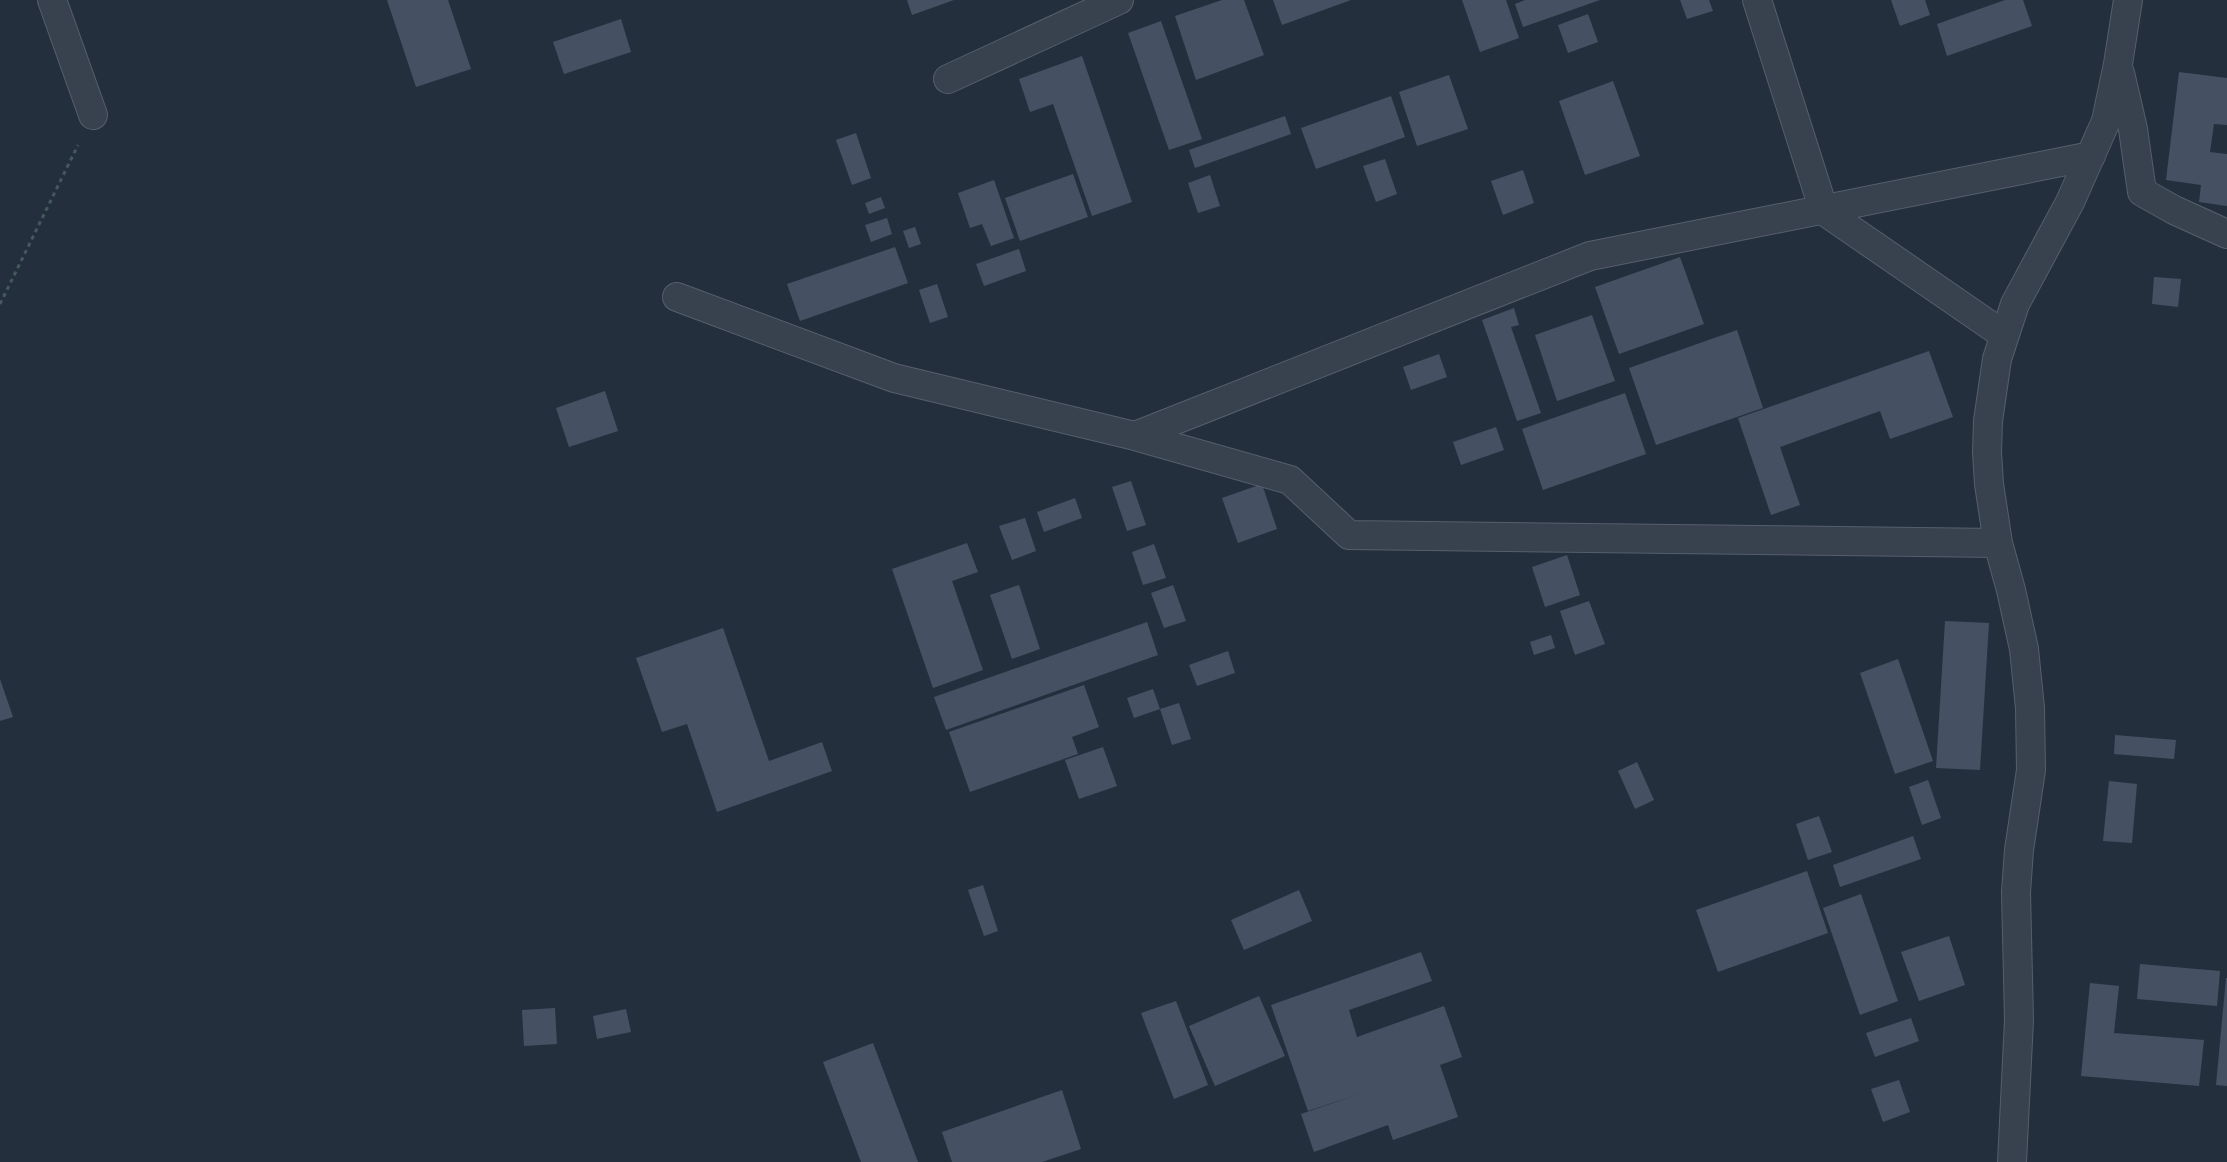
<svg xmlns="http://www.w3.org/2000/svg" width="2227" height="1162" font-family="Lato,sans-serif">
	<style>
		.building { fill: #455162 }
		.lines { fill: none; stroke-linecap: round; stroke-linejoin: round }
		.street-casing { stroke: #565f6c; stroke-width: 30 }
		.path { stroke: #44595c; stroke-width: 3; stroke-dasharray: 4 4; stroke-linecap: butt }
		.street { stroke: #38414e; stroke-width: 28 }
	</style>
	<rect width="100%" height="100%" fill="#242f3e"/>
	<path class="building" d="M387 0H448L471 69 416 87Z
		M907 0H954L912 15Z
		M1222 0H1244L1264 55 1196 80 1175 16Z
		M1273 0H1351L1282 25Z
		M1462 0H1506L1519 38 1480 52Z
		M1525 0H1600L1523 27 1515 4Z
		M1680 0H1709L1713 11 1687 19Z
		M1891 0H1925L1930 15 1900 26Z
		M2005 0H2023L2032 26 1947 56 1937 24Z
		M1588 14 1598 42 1568 53 1558 25Z
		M621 19 631 52 564 74 553 42Z
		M1161 21 1202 139 1169 150 1128 33Z
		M1082 56 1132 202 1092 216 1053 104 1030 112 1019 79Z
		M2179 72 2227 78V125L2214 124 2210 152 2227 154V206L2199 202 2201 185 2166 180Z
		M1449 75 1468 129 1417 146 1399 92Z
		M1613 81 1640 156 1585 175 1559 101Z
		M1391 96 1405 137 1316 169 1301 128Z
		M1285 116 1291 134 1195 168 1189 150Z
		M856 133 871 178 852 185 836 140Z
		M1385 159 1397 194 1376 202 1363 166Z
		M1523 170 1534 203 1503 215 1491 181Z
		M1073 174 1088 217 1020 241 1005 198Z
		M1210 175 1220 206 1198 213 1188 183Z
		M994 180 1014 238 991 246 982 224 970 228 958 193Z
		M881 197 885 208 869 214 865 203Z
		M887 218 892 234 871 242 865 225Z
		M915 227 921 244 909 248 903 231Z
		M895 247 908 283 800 321 787 284Z
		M1019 249 1026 271 984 286 976 264Z
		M1680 257 1704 324 1619 354 1595 287Z
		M2154 277 2181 279 2178 307 2152 304Z
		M937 284 948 317 930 323 919 290Z
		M1514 308 1519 325 1511 327 1541 413 1517 421 1482 320Z
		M1592 315 1615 381 1557 401 1535 335Z
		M1737 330 1763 408 1656 445 1629 368Z
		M1929 351 1953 417 1890 439 1880 411 1780 447 1800 505 1771 515 1738 418Z
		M1439 354 1447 377 1411 390 1403 367Z
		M605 391 618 431 569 447 556 408Z
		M1625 393 1646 454 1543 490 1522 429Z
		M1496 427 1504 450 1461 465 1453 442Z
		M1131 481 1146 525 1127 531 1112 487Z
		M1262 484 1277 529 1238 543 1222 498Z
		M1075 498 1082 518 1044 532 1037 512Z
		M1025 518 1036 551 1012 560 999 526Z
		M967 543 978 572 952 581 983 670 933 688 892 569Z
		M1154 544 1166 578 1143 585 1132 552Z
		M1567 555 1580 595 1545 607 1532 567Z
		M1019 585 1040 649 1012 659 990 595Z
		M1173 585 1186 621 1164 628 1151 593Z
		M1589 601 1605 644 1575 655 1560 611Z
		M1945 621 1989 623 1980 770 1936 768Z
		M1147 622 1158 655 946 730 934 697Z
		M723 628 769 761 822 742 832 771 717 812 687 724 662 732 636 658Z
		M1551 635 1555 648 1534 655 1530 642Z
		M1228 651 1235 673 1197 686 1189 665Z
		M1898 659 1933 761 1895 774 1860 673Z
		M0 679 13 717 0 721Z
		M1084 685 1099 727 1072 737 1078 754 970 792 949 732Z
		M1153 689 1160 709 1134 718 1127 698Z
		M1179 703 1191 739 1172 745 1160 709Z
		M2115 735 2176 740 2174 759 2114 754Z
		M1103 747 1117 786 1079 799 1065 760Z
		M1637 762 1654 800 1635 809 1618 771Z
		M1928 780 1941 818 1922 825 1909 787Z
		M2109 781 2137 784 2132 843 2103 841Z
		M1819 816 1832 852 1808 860 1796 824Z
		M1913 836 1921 859 1840 887 1833 865Z
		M1807 871 1828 933 1718 972 1696 910Z
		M983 885 998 931 984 936 968 890Z
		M1299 890 1312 921 1244 950 1231 920Z
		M1861 894 1898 1001 1860 1015 1823 908Z
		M1949 936 1965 985 1919 1001 1901 952Z
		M1421 952 1432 981 1349 1010 1357 1037 1444 1006 1462 1057 1440 1065 1458 1117 1393 1140 1388 1125 1314 1152 1301 1114 1362 1093 1308 1111 1271 1005Z
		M2140 964 2220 971 2217 1006 2137 999Z
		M2226 978H2227V1086L2216 1085Z
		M2090 983 2119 986 2114 1033 2204 1040 2199 1086 2081 1076Z
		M1259 996 1285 1056 1215 1086 1189 1026Z
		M1176 1001 1208 1085 1174 1099 1141 1013Z
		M555 1008 557 1044 524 1046 522 1010Z
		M626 1009 631 1032 597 1039 593 1016Z
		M1911 1018 1919 1041 1875 1057 1866 1033Z
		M873 1043 918 1162H861L823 1062Z
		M1899 1080 1910 1112 1883 1122 1871 1089Z
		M1062 1090 1081 1149 1042 1162H952L942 1132Z"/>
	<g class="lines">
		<defs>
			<path id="street" d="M52 0 93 115
				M1757 0 1824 211 2004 335
				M2120 73 2133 129 2142 192 2174 210 2227 234
				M948 79 1119 0
				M677 297 894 378 1135 436 1290 480 1349 535 1998 543
				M1135 436 1590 256 2091 156
				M2012 1162 2019 1020 2016 892 2019 850 2031 770 2030 708 2024 649 2011 590 1998 543 1989 484 1987 452 1988 421 1997 359 2015 304 2070 202 2106 121 2118 64 2128 0"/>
		</defs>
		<use href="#street" class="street-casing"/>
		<path class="path" d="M0 304 78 145"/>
		<use href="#street" class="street"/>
	</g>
</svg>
